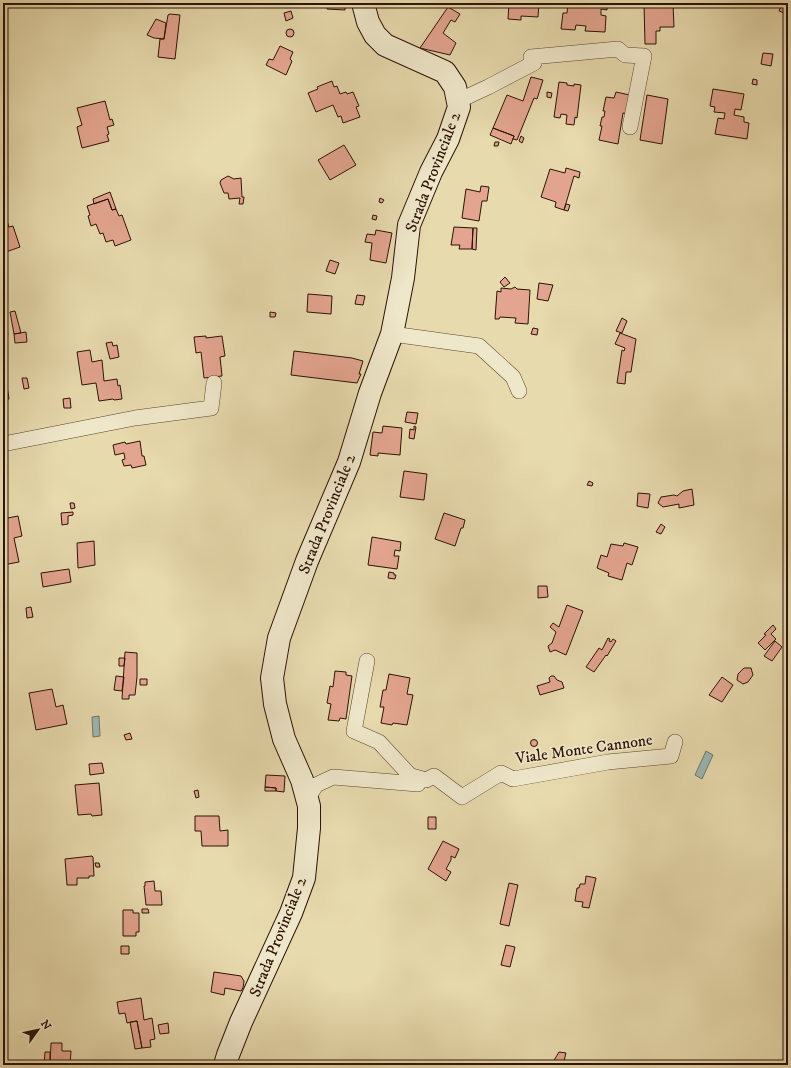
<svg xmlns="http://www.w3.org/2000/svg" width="791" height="1068" font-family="'IM FELL DW Pica',serif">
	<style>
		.water { fill: #9bb8b4; stroke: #6f766e }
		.building { fill: #e3a58f; stroke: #2c1205 }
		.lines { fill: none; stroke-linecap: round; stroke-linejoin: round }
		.street-casing { stroke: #5b442f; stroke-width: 16 }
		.secondary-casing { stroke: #2c1205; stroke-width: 24 }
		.street { stroke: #efe7ca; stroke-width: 15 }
		.secondary { stroke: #efe7ca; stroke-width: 22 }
		.labels { text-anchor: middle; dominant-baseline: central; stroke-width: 3; stroke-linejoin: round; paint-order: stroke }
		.street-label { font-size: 16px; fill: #2c1205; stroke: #efe7ca }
	</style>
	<rect width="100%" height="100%" fill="#e7daad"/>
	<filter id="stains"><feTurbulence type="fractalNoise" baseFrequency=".005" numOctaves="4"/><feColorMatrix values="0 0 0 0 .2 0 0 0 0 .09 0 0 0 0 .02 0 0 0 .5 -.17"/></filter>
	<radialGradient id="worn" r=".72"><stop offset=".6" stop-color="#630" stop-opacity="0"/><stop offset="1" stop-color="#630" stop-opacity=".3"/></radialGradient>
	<path class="water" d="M99 716 100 736 93 737 92 717Z
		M706 751 713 755 702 779 695 775Z"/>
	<path class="building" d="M327 3H345V10L327 9Z
		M409 3H423V4L409 5Z
		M509 3H539L538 17 521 16V20L508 19Z
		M568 3H607V10L601 9V15L606 16 605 32 585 31 586 26 576 25 575 30 561 29 563 13H567Z
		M644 3H652V5L673 4 674 27H660V31H656V44H645Z
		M782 3 788 4 787 14 779 11Z
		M448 7 460 14 455 22 451 20 443 33 456 43 450 55 420 48Z
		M291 11 293 18 286 21 284 13Z
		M788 12V22L785 21Z
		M170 14 180 15 175 59 158 57 160 39H164L168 15Z
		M156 19 166 23 164 39 154 38 147 35Z
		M286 33a4 4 0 1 1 8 0a4 4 0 1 1-8 0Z
		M280 46 293 52 290 59 292 61 286 75 266 65 269 59 273 60Z
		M788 51V75L785 73Z
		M763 53 773 54 771 66 761 64Z
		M531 77 543 80 537 99 534 98 517 140 513 139 514 136 493 128 507 95 523 101Z
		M753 79 757 80V85L752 84Z
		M332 81 334 87 337 86 340 94 346 92 347 94 353 92 359 106 356 107 360 117 343 123 341 116 338 117 333 105 316 112 308 93 318 89 317 87Z
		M559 82 567 83V85L574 86V84L581 85 577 118 575 117 574 125 566 124 567 115 561 114 560 118 554 117Z
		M713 89 744 94 741 110 735 109 734 115 744 117V122L749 123 747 139 715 134 718 118 724 119 725 113 714 112 715 107 710 106Z
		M547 92 552 93 551 98 547 97Z
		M616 92 634 96 630 114 623 113 618 144 599 140 602 126H600L602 117H604L605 111H603L606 97 614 98Z
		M647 95 668 99 662 144 640 140Z
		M105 101 110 120 112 119 114 125 107 127 109 134 107 135 109 141 82 148 77 127 82 125 77 108Z
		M493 128 514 136 511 144 490 135Z
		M521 136 524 138 522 143 519 141Z
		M495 142H499L498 146H494Z
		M344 145 356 165 330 180 318 160Z
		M566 168 580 172 579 178 574 176 564 210 555 207 556 202 541 197 550 169 565 173Z
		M228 176 234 179 241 178 242 197H244L243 204H239L240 198 229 199 228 193H224L220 183 221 180Z
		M481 186 489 187 487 201H482L479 221 462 218 466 189 480 192Z
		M110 192 116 209 112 210 108 199 94 204 93 199Z
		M380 198 384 200 382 203 379 202Z
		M108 199 112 210 116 209 119 216 122 215 131 240 115 246 113 240 106 242 103 233 100 234 96 224 91 226 88 216 90 215 87 206Z
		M566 204 570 205 568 211 564 210Z
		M3 209 9 227 13 226 20 247 3 253Z
		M373 215 377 216 376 220 372 219Z
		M454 227 473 228 472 249H459L460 245H451Z
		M473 228H477L476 250 472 249Z
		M376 230 392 233 386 263 370 260 372 243 365 242 367 234 375 235Z
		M330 260 339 263 335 274 326 271Z
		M505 277 510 283 504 287 500 282Z
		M539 283 553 285 548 301 537 299Z
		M515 287 517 289 530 290 528 324 515 323 516 318 500 317 499 319H495L497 291 501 292V288L511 289Z
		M308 294 332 296 331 314 307 312Z
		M357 295 365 296 363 305 355 304Z
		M15 311 21 333 14 334 10 312Z
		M270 312 276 313 275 317H270Z
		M622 318 627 321 622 333 616 331Z
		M3 323 4 326H6L8 335 3 336Z
		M533 328 538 329 537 335 531 334Z
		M26 332 27 342 15 343 14 334Z
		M620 333 636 339 631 372H626L625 384 617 383 622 350 624 351 625 348 615 344Z
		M206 336V338L222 336 225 356 220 357 222 376 204 378 201 352 196 353 194 337Z
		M112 342 113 346 117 345 119 357 110 359 106 343Z
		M90 350 92 362 102 360 104 381 117 379 118 386 120 385 122 399 114 400 113 399 99 401 96 383 82 385 77 352Z
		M294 351 352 358 363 361 359 374H361L357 383 291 375Z
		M3 372H5L9 399 3 400Z
		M22 378H27L29 388 24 389Z
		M70 398 71 408H64L63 399Z
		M407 412 418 413 416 424 405 422Z
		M383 426 402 428 400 455 378 453V456L370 455 373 432 382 433Z
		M414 426 416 427 414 439 409 438 410 429 414 430Z
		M140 441 142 456H144L146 465 132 468 131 465 124 466 122 460 125 459 124 453 115 455 113 445 125 442 126 444Z
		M404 471 427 474 424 500 400 497Z
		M589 481 593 483 592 486 587 485Z
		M692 489 694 505 679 508V504L663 507 658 503 661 497 674 495 677 496 683 491Z
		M638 493 650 494 648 508 637 506Z
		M70 503H74L75 508 71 509Z
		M73 512V515L68 516V524L62 525 61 513Z
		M444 513 465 520 463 528H461L455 546 435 539Z
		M18 516 22 536 14 538 19 562 3 565V519Z
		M661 524 665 527 661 534 656 532Z
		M372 537 401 542 400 551 395 550 394 556H399L397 569 368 565Z
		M94 541 95 565 78 568 77 543Z
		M624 543 638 547 632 565 627 563 622 580 608 576 609 573 597 568 601 555 607 557 611 544 623 546Z
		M69 569 71 582 43 587 41 573Z
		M389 572 394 573V575H396L395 579 388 578Z
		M538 586H547L548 597 538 598Z
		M567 605 583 611 566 655 555 650 550 652 548 646 552 643 556 632 550 627 553 623 559 627Z
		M31 607 33 617 27 618 26 608Z
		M773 625 776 629 771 634 776 639 765 650 758 643 766 635 764 634Z
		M608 638 610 639 609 641 611 642 613 639 616 641 607 656 606 655 594 672 586 667 599 648 602 650Z
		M775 641 782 647 772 661 764 656Z
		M125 652 137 653V677L135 695H129V699H122Z
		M119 658H125L124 666H119Z
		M744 668H751L753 675 748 682 743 684 737 680 738 674Z
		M335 671 346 672V675L352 676 346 719 340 718 339 721 328 720 331 704 327 703 330 686 333 687Z
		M389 674 410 678 407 694 413 695 407 725 393 723 392 725 381 723 384 707H380L383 690H386Z
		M116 676 124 677 122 691 114 690Z
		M551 676H554L557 680 562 682 564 688 540 695 537 686 550 682 549 678Z
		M722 677 733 685 722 702 709 695Z
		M140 679H147V685H140Z
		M52 689 56 707 63 705 67 724 36 730 29 693Z
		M130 733 132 739 126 740 124 735Z
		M530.5 743a3.5 3.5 0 1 1 7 0a3.5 3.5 0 1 1-7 0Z
		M102 763 104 773 90 775 89 764Z
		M266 775 285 776 284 792 276 791V788L265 787Z
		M99 783 102 815 92 816 91 814 78 815 75 785Z
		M265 787 276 788V791H265Z
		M198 790 199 797 196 798 194 791Z
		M195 816H219L220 831 228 830V846H202L201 831H195Z
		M428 817H436V829H428Z
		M443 841 459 849 455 858 451 856V860L446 869 451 872 446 881 428 869Z
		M92 856 93 857 94 876H89V878H77V885H67L65 859Z
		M95 863H99L100 867H96Z
		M586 876 596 878 589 908 582 907 583 902 575 901 577 888H579L580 884H585Z
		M154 881 155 891H161L162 905H146L144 886H145V882Z
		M509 883 518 885 509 926 500 924Z
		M142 909H148L149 913H142Z
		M123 910H133V913H139V932H136V936H123Z
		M506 945 515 947 510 967 501 965Z
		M121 946H129V954H121Z
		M214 972 241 976 244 981 243 988 241 991 225 988 224 995 211 992Z
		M141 998 144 1020 152 1018 155 1039 150 1040 151 1047 142 1048 137 1021 127 1023 125 1013 119 1014 117 1002Z
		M137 1021 142 1048 135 1049 130 1022Z
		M168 1023 169 1033 160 1034 158 1025Z
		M51 1043H62V1051H71L70 1065H50Z
		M45 1052H50V1065H44Z
		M559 1052 566 1053 563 1065H552L553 1062Z"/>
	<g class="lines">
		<defs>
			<path id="street" d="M458 101 488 87 534 63 531 57 618 49 625 55 644 56 630 127
				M392 334 479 346 513 377 519 391
				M3 444 135 418 211 408 214 383
				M408 775 426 780 434 776 462 797 501 773 513 779 608 762 671 756 675 742
				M307 800 316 785 333 777 418 784 379 742 354 731 367 661"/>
			<path id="secondary" d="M225 1065 228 1055 241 1022 291 913 304 878 309 828V806L302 780 284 739 275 704 272 678 279 638 307 561 349 462 370 393 392 334 403 278 409 225 431 172 448 139 459 107 455 87 445 72 385 45 375 35 368 22 363 3"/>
		</defs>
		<use href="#street" class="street-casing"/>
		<use href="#secondary" class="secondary-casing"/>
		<use href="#street" class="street"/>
		<use href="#secondary" class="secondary"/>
	</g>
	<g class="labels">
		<g class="street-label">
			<text transform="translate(433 172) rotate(-69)">Strada Provinciale 2</text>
			<text transform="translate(327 514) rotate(-68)">Strada Provinciale 2</text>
			<text transform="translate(584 749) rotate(-8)">Viale Monte Cannone</text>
			<text transform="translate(278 937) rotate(-68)">Strada Provinciale 2</text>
		</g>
	</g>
	<rect width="791" height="1068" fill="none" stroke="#e7daad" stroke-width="16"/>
	<rect x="4" y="4" width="783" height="1060" fill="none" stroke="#2c1205" stroke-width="2"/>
	<rect x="8" y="8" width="775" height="1052" fill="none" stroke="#2c1205"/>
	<g transform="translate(38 1030) rotate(57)" stroke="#efe7ca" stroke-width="3" paint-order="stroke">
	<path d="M0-3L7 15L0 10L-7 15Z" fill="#2c1205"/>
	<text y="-6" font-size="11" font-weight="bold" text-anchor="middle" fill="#2c1205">N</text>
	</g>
	<rect width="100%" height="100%" filter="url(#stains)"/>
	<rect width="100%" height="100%" fill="url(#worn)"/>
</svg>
